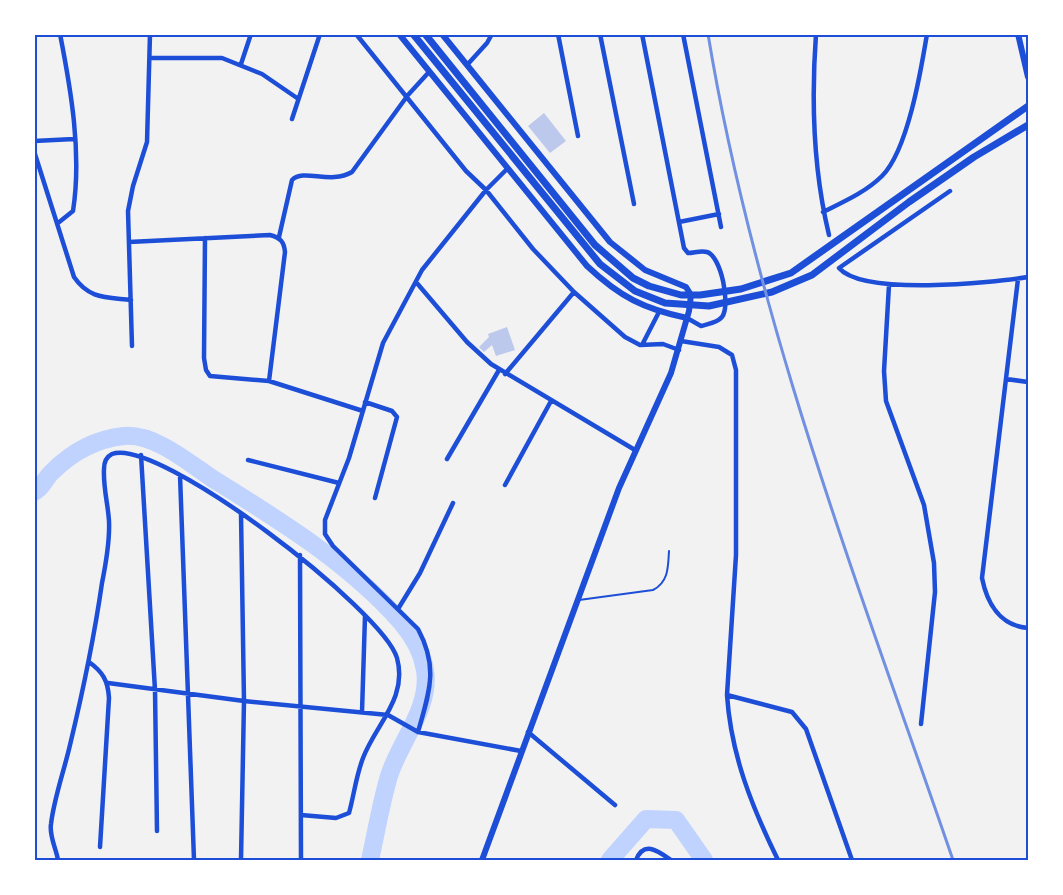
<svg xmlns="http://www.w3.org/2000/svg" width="1063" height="895" font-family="'Space Grotesk',sans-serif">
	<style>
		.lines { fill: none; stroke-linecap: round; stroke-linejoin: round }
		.river { stroke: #bfd3fe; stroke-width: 18 }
		.building { fill: #bdc9ec }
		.service { stroke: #1d4ed8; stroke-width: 2 }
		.minor { stroke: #1d4ed8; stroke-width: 4.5 }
		.secondary { stroke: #1d4ed8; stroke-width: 6 }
		.trunk { stroke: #1d4ed8; stroke-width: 7 }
		.rail { stroke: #7290e2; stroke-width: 3 }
		.neatline { fill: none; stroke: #1d4ed8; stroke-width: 2 }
	</style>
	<rect width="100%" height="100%" fill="#f2f2f2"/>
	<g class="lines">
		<path class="river" d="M34 492C43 488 45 478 52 472 72 452 95 439 124 436 154 433 189 463 213 479 279 520 348 562 401 622 413 636 422 651 425 670 431 708 400 741 389 776 381 803 376 833 370 860
			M610 860 646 819 676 820 704 860"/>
	</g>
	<path class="building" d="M544 113 566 141 550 153 528 126Z
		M507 327 515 350 496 356 492 345 484 352 479 347 489 337 488 334Z"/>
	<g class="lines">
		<path class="service" d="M579 600 653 590C669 582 668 566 669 551"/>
		<path class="minor" d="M356 34 466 171 486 190 533 249 574 292 625 337 640 345 663 344 679 350
			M558 34 578 136
			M600 34 634 204
			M642 34 684 248 688 253C694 253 701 250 707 252 721 256 731 305 722 317 717 323 708 324 701 326L687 318
			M683 34 721 227
			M816 34C811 103 813 169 829 235
			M151 58H222L262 74 297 98
			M241 64 251 34
			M467 65 487 43 492 34
			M292 119 320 34
			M34 141 74 139
			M34 151 74 277C89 299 106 297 131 300
			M950 191 839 268C863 296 991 283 1028 277
			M823 212C843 202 866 192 882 176 908 150 921 70 927 34
			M679 222 719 214
			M58 223 73 211C82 154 71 90 60 34
			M279 237 292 180C304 168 330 185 352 172L408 95 429 72
			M205 238 204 358 206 370 210 376 269 381 363 411
			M129 242 270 235C281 238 284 242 285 252L269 381
			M1018 279 982 578C987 603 1000 626 1028 628
			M416 282 467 342 491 364 635 450
			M889 285 884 371 886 401 924 505 934 563 935 592 921 724
			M681 341 719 347 732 355 736 370V555L727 695 792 712 806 729 852 860
			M642 345 659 312
			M132 346 128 211 133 186 147 142 150 34
			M505 374 574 292
			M1006 379 1028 382
			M365 402 392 411 397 417 375 498
			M141 455 155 690 157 831
			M447 459 499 370
			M248 460 339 483
			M180 475 194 860
			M505 485 551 401
			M241 514 244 701 241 860
			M300 555 301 860
			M398 609 420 573 453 503
			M89 662C103 672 108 681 109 698L100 847
			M108 683 244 701 388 715 418 732 521 751
			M727 695C731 755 752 807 778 860
			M362 712 365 616
			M418 732C429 693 439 668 418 629L333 546 325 534V520L349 458 383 343 422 270 486 190 507 169
			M528 732 615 805
			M58 860C56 848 49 836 51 824 54 798 64 771 70 745 83 691 94 638 102 583 106 563 110 542 109 521 108 504 103 487 104 469 104 463 106 457 112 454 158 436 384 611 397 658 408 698 376 724 363 758 356 776 354 795 349 813L336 818 301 815
			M636 860C644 840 658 851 671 860"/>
		<path class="secondary" d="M399 34 587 266C620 297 644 309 687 318
			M442 34 610 242 645 270 686 287 691 295 689 311 671 373 619 488 482 860
			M1018 34 1028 77"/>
		<path class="trunk" d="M413 34 600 264 635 291 665 303 709 306 772 292 812 275 909 202 974 157 1028 125
			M425 34 595 245 633 278 649 286 681 295H700L741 289 791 273 1028 106"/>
		<path class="rail" d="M708 34C755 319 860 589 953 860"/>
	</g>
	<rect width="1063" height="895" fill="none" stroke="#ffffff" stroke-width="72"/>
	<rect x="36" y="36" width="991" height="823" class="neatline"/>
</svg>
